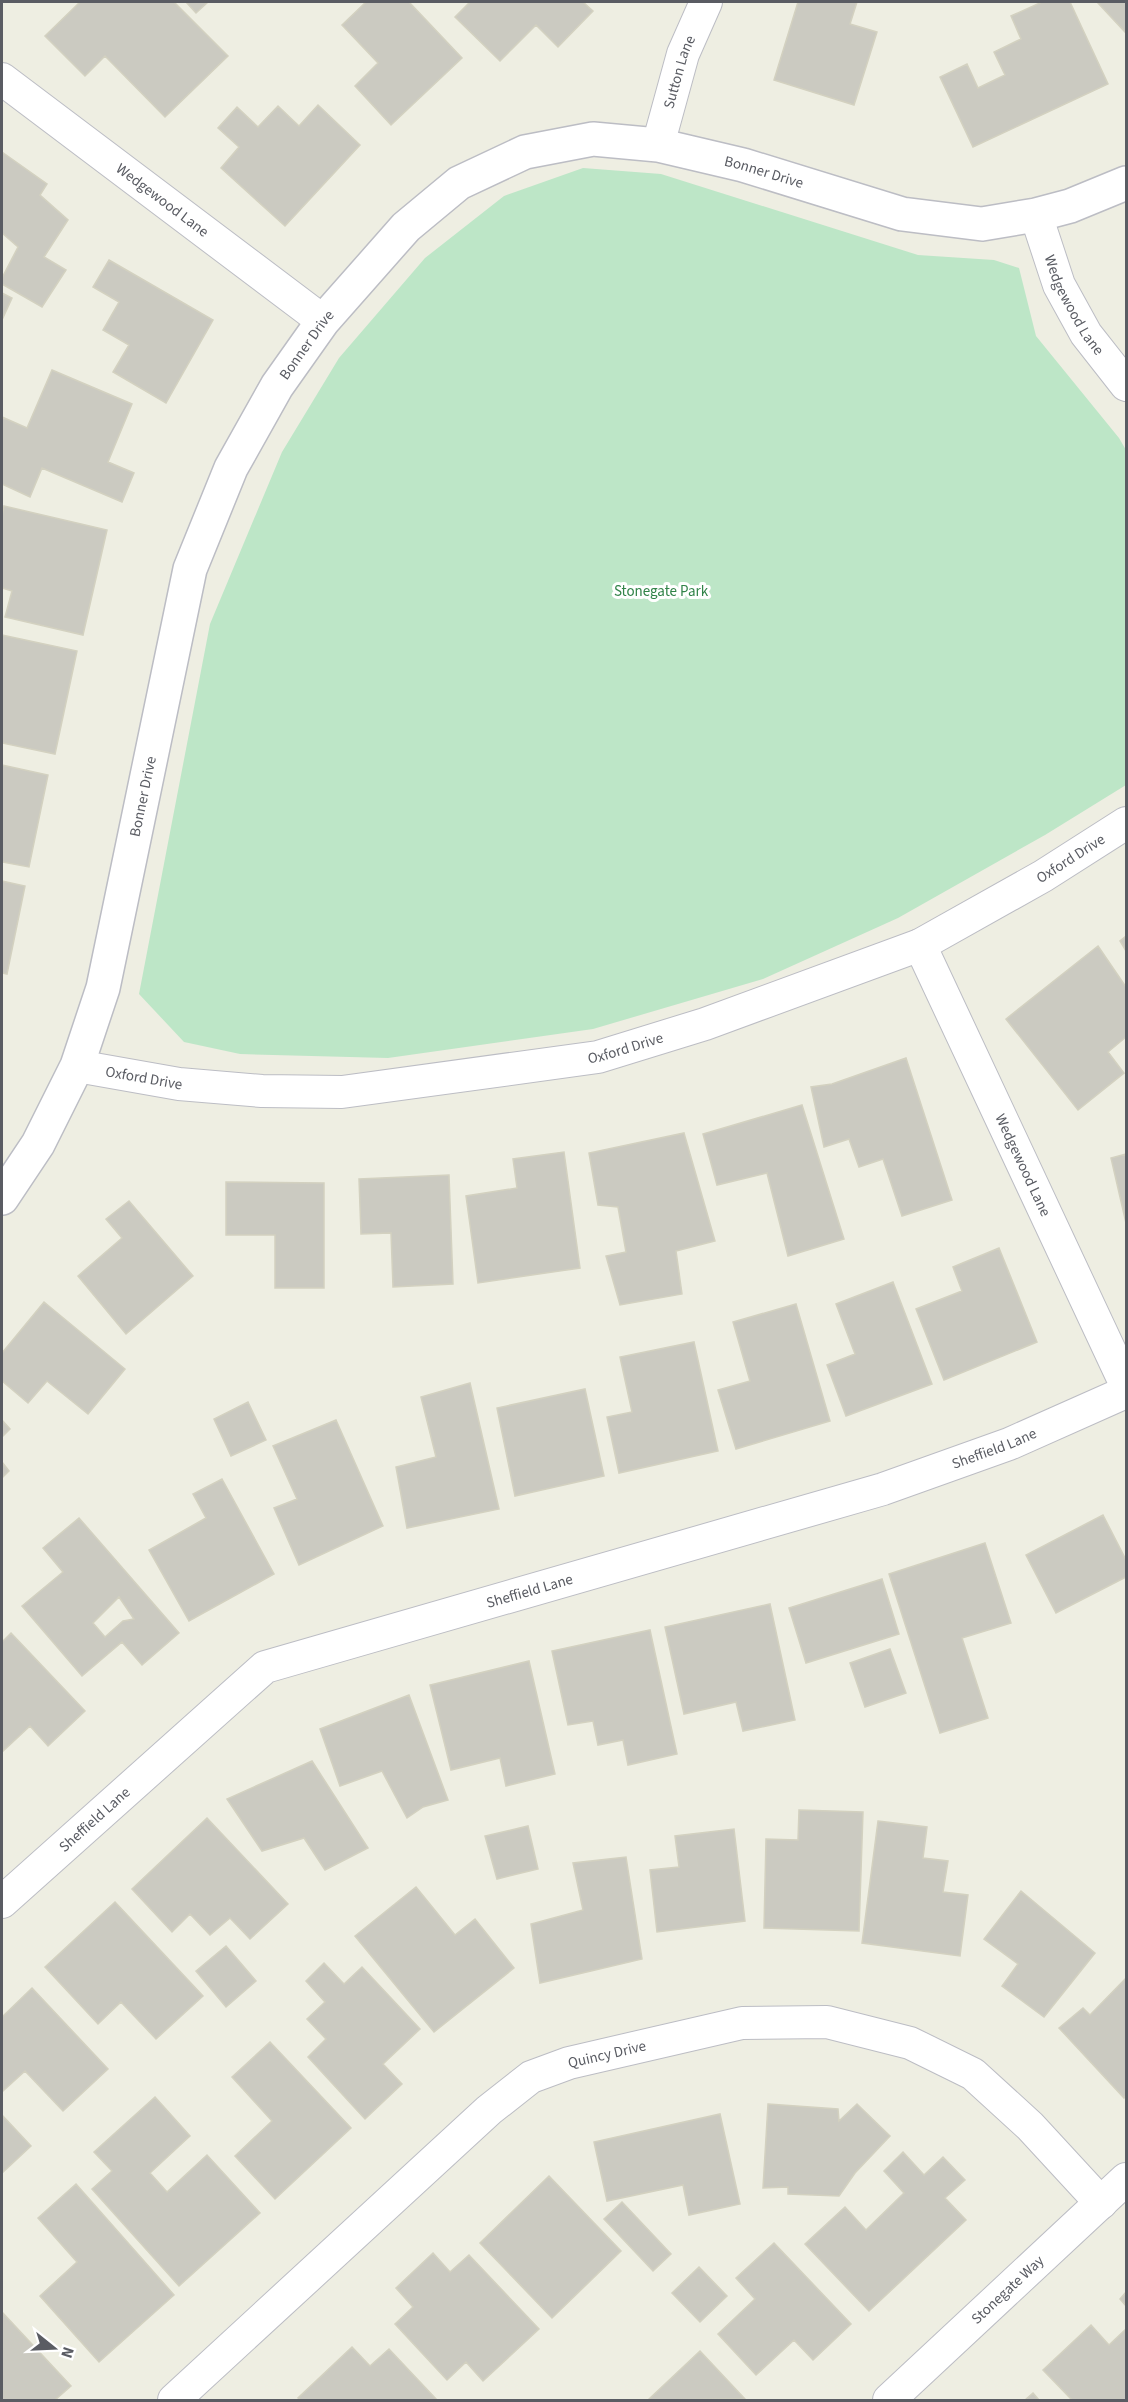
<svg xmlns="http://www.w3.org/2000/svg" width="1128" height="2402" font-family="'Source Sans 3',sans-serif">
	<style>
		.green { fill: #bde6c7 }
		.building { fill: #cbcac1; stroke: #d3d1c0; stroke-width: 1.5; fill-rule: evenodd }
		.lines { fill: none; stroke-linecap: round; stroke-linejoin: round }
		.minor-casing { stroke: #bcbdc4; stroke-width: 34 }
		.tertiary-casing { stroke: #bcbdc4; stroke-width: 36 }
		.minor { stroke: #fff; stroke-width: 32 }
		.tertiary { stroke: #fff; stroke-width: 33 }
		.labels { text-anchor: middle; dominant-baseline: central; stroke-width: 6; stroke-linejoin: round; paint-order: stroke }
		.street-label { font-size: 15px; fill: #5a5c63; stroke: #fff }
		.park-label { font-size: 15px; fill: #318348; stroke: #fff }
	</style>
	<rect width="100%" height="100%" fill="#eeeee2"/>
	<path class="green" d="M583 168 661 174 918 255 994 260 1019 268 1036 336 1119 438 1126 450V785L1045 835 898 918 763 979 593 1029 388 1058 240 1054 184 1042 139 994 210 624 282 452 339 358 425 258 504 196Z"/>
	<path class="building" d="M80 2H174L228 56 165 117 105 56 85 76 45 36Z
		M186 2H208L196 13Z
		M366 2H409L462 58 391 125 355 86 378 63 342 25Z
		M470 2H583L593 11 558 47 536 25 500 61 455 17Z
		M798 2H857L850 24 877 32 854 105 774 80Z
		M1042 2H1070L1108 84 973 147 940 77 967 64 978 88 1005 75 994 52 1021 39 1011 16Z
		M1097 2H1126V33Z
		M318 105 360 145 285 226 221 168 239 147 218 128 237 107 258 127 278 106 299 126Z
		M2 152 47 184 40 195 68 220 44 257 66 270 42 307 2 284V278L18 247 2 233Z
		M109 260 213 320 166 403 113 372 129 345 103 330 119 302 93 287Z
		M2 293 12 298 2 320Z
		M52 370 132 404 108 462 134 473 122 502 42 468 30 497 2 484V417L27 428Z
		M4 506 107 530 83 635 5 617 12 591 2 588V516Z
		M2 635 77 651 55 754 2 743Z
		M2 765 48 775 29 867 2 862Z
		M2 881 25 886 7 974 2 973Z
		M1126 936V951L1120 941Z
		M1098 946 1126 987V1037L1108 1052 1124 1073 1078 1110 1006 1019Z
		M906 1058 952 1200 902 1216 883 1159 859 1167 849 1139 824 1147 811 1087 832 1084Z
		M802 1105 844 1239 788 1256 767 1173 717 1185 703 1134Z
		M684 1133 715 1241 676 1251 682 1294 620 1305 606 1256 626 1252 618 1207 598 1205 589 1153Z
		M564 1152 580 1268 478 1283 466 1196 517 1188 513 1159Z
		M1126 1154V1223L1111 1158Z
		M449 1175 453 1284 393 1287 391 1233 361 1234 359 1179Z
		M226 1182 324 1183V1288H275V1235H226Z
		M129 1201 193 1276 126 1334 78 1276 122 1238 106 1219Z
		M999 1248 1037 1342 944 1380 916 1309 962 1291 953 1267Z
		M893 1282 932 1384 846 1416 827 1365 855 1354 836 1304Z
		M44 1302 125 1369 88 1414 47 1381 28 1403 2 1381V1353Z
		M796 1304 830 1421 736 1449 718 1390 750 1381 733 1322Z
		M694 1342 718 1451 619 1473 607 1417 632 1412 620 1357Z
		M470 1383 499 1509 407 1528 396 1467 436 1457 421 1397Z
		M585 1389 604 1476 515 1496 497 1408Z
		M248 1402 266 1440 231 1456 214 1419Z
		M2 1420 10 1429 2 1437Z
		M336 1420 383 1526 299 1565 274 1508 297 1499 273 1446Z
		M2 1462 9 1471 2 1478Z
		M222 1479 274 1574 189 1621 149 1550 206 1518 193 1494Z
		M1103 1515 1126 1560V1577L1056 1613 1026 1555Z
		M79 1518 179 1633 142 1665 122 1642 82 1676 22 1606 63 1572 43 1548ZM119 1597 134 1619 123 1621 105 1637 93 1623Z
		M985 1543 1011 1623 962 1638 988 1718 940 1733 889 1574Z
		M882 1579 899 1634 806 1663 789 1608Z
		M770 1604 795 1720 743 1731 736 1702 684 1714 665 1627Z
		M650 1630 677 1754 628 1765 623 1740 598 1745 593 1721 568 1725 552 1651Z
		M11 1633 85 1711 48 1746 30 1726 2 1752V1642Z
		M890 1649 906 1693 865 1707 850 1663Z
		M529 1661 555 1774 506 1786 500 1758 451 1770 430 1685Z
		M409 1695 448 1800 423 1807 407 1818 382 1771 340 1786 320 1729Z
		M312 1761 368 1848 325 1870 304 1838 262 1851 227 1799Z
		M799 1810 863 1812 859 1931 764 1928 766 1839 798 1840Z
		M207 1818 288 1904 250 1939 230 1918 210 1935 190 1914 172 1932 132 1889Z
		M878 1821 927 1827 923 1858 948 1861 943 1892 968 1895 960 1956 862 1943Z
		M528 1826 538 1869 497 1879 485 1836Z
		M734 1829 745 1921 657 1932 650 1870 679 1867 675 1836Z
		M626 1857 642 1959 540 1983 531 1924 583 1910 573 1863Z
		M416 1887 455 1935 475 1919 514 1968 434 2032 355 1936Z
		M1021 1891 1095 1953 1044 2017 1002 1986 1018 1964 984 1939Z
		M115 1902 203 1996 156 2039 121 2002 98 2024 45 1967Z
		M226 1946 256 1981 226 2007 196 1971Z
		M324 1963 344 1984 362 1967 420 2029 383 2064 402 2084 365 2119 308 2057 326 2039 307 2019 325 2002 306 1981Z
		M1126 1978V2095L1124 2098 1059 2028 1083 2008 1090 2015Z
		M32 1988 108 2069 63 2111 25 2071 3 2091 2 2090V2017Z
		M270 2042 351 2128 275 2199 235 2156 272 2121 232 2077Z
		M155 2097 190 2136 150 2173 167 2192 207 2155 260 2213 179 2286 92 2189 112 2171 94 2152Z
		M768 2104 838 2109 839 2121 857 2104 890 2136 855 2173 839 2196 788 2194V2187L763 2188Z
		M720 2114 740 2204 689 2215 683 2185 607 2201 594 2142Z
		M2 2115 31 2146 2 2173Z
		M903 2152 924 2175 943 2157 965 2180 945 2198 966 2220 869 2311 805 2244 845 2207 866 2230 904 2193 884 2171Z
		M549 2176 621 2251 552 2318 480 2243Z
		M76 2184 174 2295 99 2362 40 2296 77 2262 38 2218Z
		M622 2202 671 2254 653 2271 604 2219Z
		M774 2243 851 2324 813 2360 794 2340 756 2375 718 2334 755 2299 736 2278Z
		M433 2253 450 2272 469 2255 539 2329 483 2381 466 2362 447 2380 395 2324 413 2307 396 2288Z
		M699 2267 727 2296 700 2322 672 2293Z
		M1126 2292V2306L1120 2299Z
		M2 2312 71 2386 55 2400H2Z
		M1091 2325 1109 2345 1126 2329V2400H1072L1043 2370Z
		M352 2347 370 2366 389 2349 437 2400H301L298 2398Z
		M700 2351 745 2399 648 2400Z
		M1033 2393 1039 2400H1025Z"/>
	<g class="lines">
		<defs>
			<g id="minor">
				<path id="s1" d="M2 79 323 321"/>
				<path id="s2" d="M658 145 683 54 706 2"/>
				<path id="s3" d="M1036 215 1059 285 1086 334 1126 385"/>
				<path id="s4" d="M920 945 1126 1385"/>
				<path id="s5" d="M77 1066 179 1084 262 1091 342 1092 598 1057 705 1024 920 945 1043 876 1126 823"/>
				<path id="s6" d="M2 1902 265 1667 883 1489 1009 1444 1126 1392"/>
				<path id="s7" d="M174 2400 489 2110 531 2077 569 2063 742 2023 827 2022 910 2043 973 2074 1030 2126 1101 2203"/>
				<path id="s8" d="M889 2400 1126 2179"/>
			</g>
			<g id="tertiary">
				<path id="s9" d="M2 1198 38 1144 77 1066 103 988 190 569 231 468 277 386 323 321 406 227 459 183 525 152 593 139 658 145 743 165 902 214 982 224 1036 215 1070 206 1126 183"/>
			</g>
		</defs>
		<use href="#minor" class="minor-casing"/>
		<use href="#tertiary" class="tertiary-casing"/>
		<use href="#minor" class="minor"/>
		<use href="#tertiary" class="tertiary"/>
	</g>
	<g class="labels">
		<g class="street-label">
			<text stroke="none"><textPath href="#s2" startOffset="76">Sutton Lane</textPath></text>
			<text stroke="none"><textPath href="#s9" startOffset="1456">Bonner Drive</textPath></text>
			<text stroke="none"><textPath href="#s1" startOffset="201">Wedgewood Lane</textPath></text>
			<text stroke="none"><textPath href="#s3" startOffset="98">Wedgewood Lane</textPath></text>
			<text stroke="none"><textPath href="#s9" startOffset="916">Bonner Drive</textPath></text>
			<text stroke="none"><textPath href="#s9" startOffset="430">Bonner Drive</textPath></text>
			<text stroke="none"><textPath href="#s5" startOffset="1040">Oxford Drive</textPath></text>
			<text stroke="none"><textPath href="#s5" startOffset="554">Oxford Drive</textPath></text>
			<text stroke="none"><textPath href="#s5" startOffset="68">Oxford Drive</textPath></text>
			<text stroke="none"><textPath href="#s4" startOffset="243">Wedgewood Lane</textPath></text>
			<text stroke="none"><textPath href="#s6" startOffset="1114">Sheffield Lane</textPath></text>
			<text stroke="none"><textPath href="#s6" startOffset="628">Sheffield Lane</textPath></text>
			<text stroke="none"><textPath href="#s6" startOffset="124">Sheffield Lane</textPath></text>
			<text stroke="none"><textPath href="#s7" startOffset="561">Quincy Drive</textPath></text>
			<text stroke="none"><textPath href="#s8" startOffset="162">Stonegate Way</textPath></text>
		</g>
		<g class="park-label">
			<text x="661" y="591">Stonegate Park</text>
		</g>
	</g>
	<rect width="1128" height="2402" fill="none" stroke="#5a5c63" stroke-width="6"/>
	<g transform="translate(54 2348) rotate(108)" stroke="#ffffff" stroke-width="4.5" paint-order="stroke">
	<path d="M0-4.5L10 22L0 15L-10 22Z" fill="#5a5c63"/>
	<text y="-9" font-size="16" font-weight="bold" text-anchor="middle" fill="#5a5c63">N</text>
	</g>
</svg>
